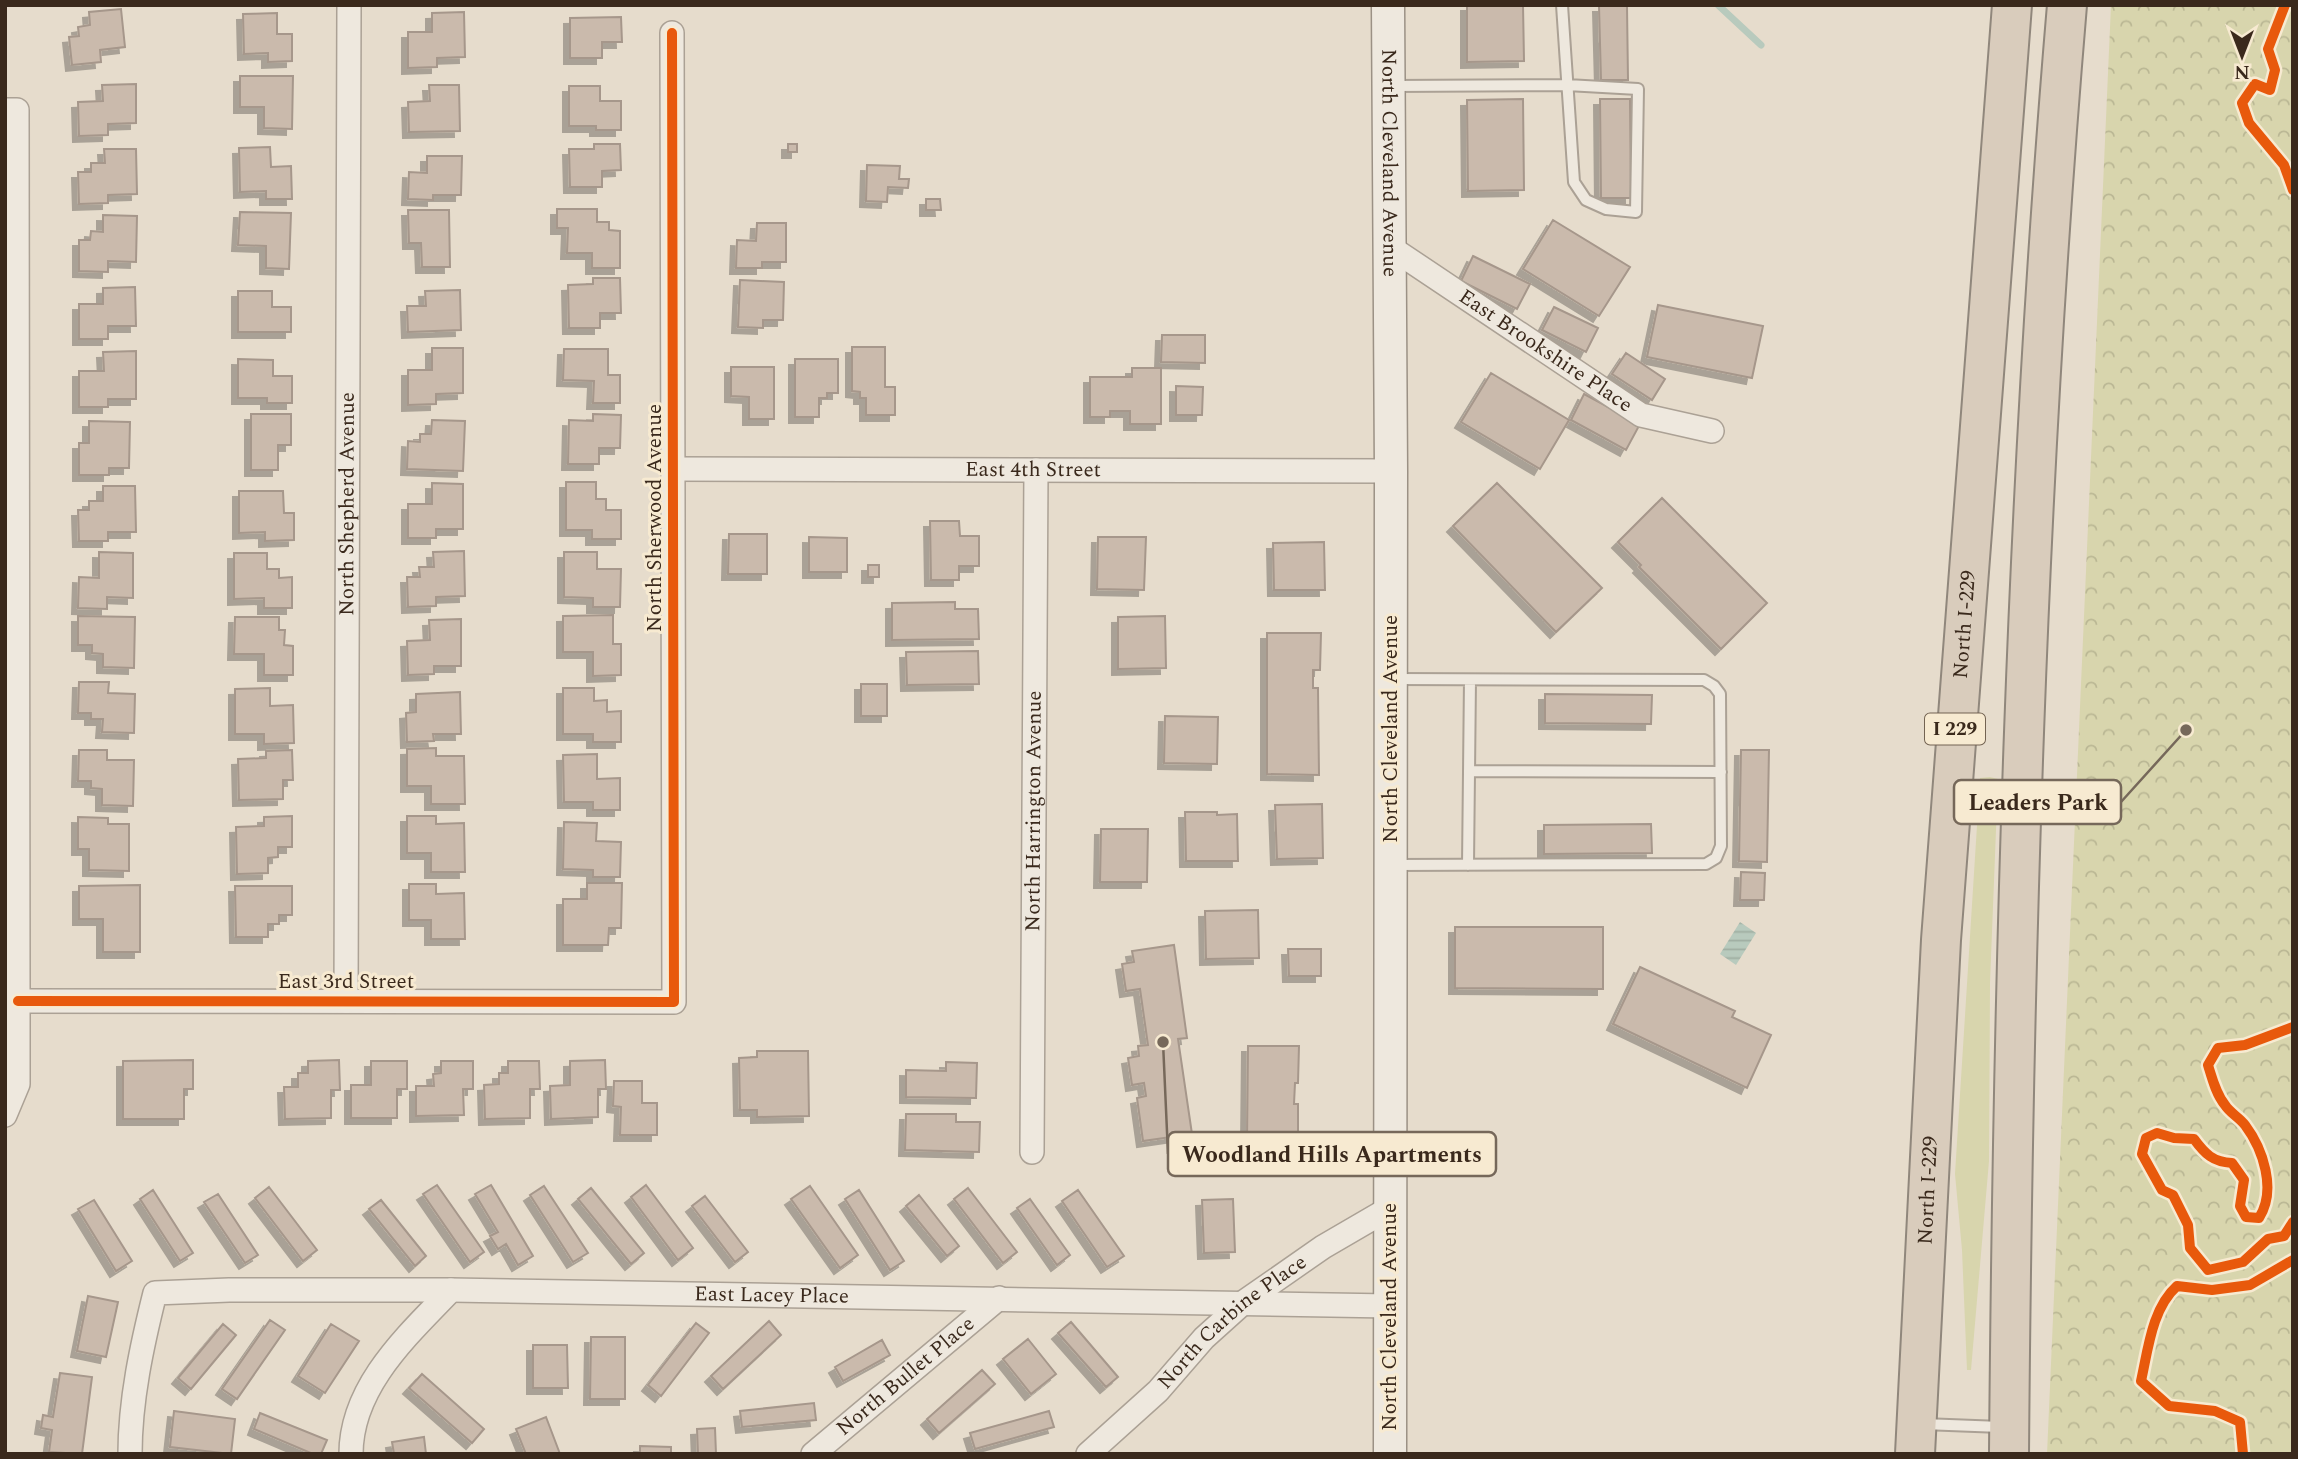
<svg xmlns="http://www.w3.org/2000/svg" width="2298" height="1459" font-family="Spectral,serif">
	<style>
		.grass { fill: #d8d5ad }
		.park { fill: url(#park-crowns) }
		.water { fill: url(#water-rules) }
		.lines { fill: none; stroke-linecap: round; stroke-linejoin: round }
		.stream { stroke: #b8cabd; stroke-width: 7 }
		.building { fill: #cabaac; stroke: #a6978b; stroke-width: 2; filter: url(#shadow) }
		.lane-casing { stroke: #aba195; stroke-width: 14 }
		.street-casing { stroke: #aba195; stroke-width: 26 }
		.secondary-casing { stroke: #9b9185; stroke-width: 35 }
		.highway-casing { stroke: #90877c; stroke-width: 42 }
		.lane { stroke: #eee8de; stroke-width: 10 }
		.street { stroke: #eee8de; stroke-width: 23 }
		.secondary { stroke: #eee8de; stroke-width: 32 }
		.highway { stroke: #d9ccbc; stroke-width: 38 }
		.cycleway-casing { stroke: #f7ead1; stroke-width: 15 }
		.cycleway { stroke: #e8590c; stroke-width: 10 }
		.labels { text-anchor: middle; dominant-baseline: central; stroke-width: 6; stroke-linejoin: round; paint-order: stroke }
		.shield { fill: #f7ead1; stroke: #736352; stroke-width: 2 }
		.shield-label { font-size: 19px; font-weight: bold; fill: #3a291c }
		.street-label { font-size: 21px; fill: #3a291c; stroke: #f7ead1 }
		.leader { fill: none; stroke: #76685a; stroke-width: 2.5 }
		.callout-dot { fill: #76685a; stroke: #f7ead1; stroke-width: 2.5 }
		.callout { fill: #f7ead1; stroke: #76685a; stroke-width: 2.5 }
		.callout-label { font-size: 23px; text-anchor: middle; font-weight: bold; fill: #3a291c }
	</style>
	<defs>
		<pattern id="park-crowns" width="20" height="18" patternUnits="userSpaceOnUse" patternTransform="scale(1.75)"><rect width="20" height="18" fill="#d8d5ad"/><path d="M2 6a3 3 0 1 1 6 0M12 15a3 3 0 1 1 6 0" fill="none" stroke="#bab794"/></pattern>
		<pattern id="water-rules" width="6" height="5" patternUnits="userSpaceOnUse" patternTransform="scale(1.75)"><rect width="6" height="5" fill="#b8cabd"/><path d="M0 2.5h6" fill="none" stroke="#9faea2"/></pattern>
		<filter id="shadow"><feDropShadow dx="-6" dy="6" stdDeviation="0" flood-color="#0004"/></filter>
	</defs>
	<rect width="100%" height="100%" fill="#e6dccc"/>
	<path class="grass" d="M1990 777 1998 779 1990 983 1989 1161 1971 1370H1967L1962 1250 1955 1174 1980 778Z"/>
	<path class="park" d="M2111 5H2293V1454H2047Z"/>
	<path class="water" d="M1740 922 1756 933 1736 965 1720 954Z"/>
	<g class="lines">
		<path class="stream" d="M1718 5 1761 45"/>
	</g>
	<path class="building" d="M1467 5H1523L1524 61 1467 62Z
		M1599 6H1627L1628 80H1601Z
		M121 9 125 47 100 50 101 62 72 65 69 37 79 36 78 27 90 25 89 12Z
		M464 12 465 57 437 58V67L408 68V32H432V13Z
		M277 13V34H292V61L268 62V53L244 54 243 14Z
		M621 17 622 42H602V58H570V18Z
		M240 76H293L292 129 264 128V107H240Z
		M136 84V123L108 124V135L79 136 78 102 103 101 102 85Z
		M429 85H459L460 131 409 132 408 102 430 101Z
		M569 86H600V101H621V130H596V126H569Z
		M1523 99 1524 190 1468 191 1467 100Z
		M1600 99H1630L1631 198H1601Z
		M594 144H620L621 170 602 171V187H570L569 149H594Z
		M788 144H797V152H788Z
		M270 147 271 167 291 166 292 199H266V191L240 192 239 148Z
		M104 149H136L137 194 108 195V203L79 204 78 172H91V163H105Z
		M427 156H462L461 195H433V200L408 199 409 172 427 173Z
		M867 165 900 166 899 179H909L908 188 888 187 887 202 866 201Z
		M926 199H940L941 210H926Z
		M557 209H597V222H609V230L620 231V268H592V253H567L568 228H557Z
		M408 210H449L450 267H422L421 243H409Z
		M240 212 291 213 289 269 266 268V246L238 245Z
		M103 215 137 216 136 262 108 261V272L79 271V240H90L91 231 103 232Z
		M1553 220 1630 267 1599 316 1523 269Z
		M757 223H786V262H762V268H736L737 240 756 241Z
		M1473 256 1530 284 1517 309 1461 281Z
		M593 278H620L621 313H600V328H569L568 285 593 284Z
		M740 280 784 282 783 320H763V328L738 327Z
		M135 287 136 326H108V339H79V304H103V288Z
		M460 290 461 330 408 332 407 306H426L425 291Z
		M238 291H272V307H291V332H238Z
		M1658 305 1763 326 1752 378 1647 357Z
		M1554 307 1598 328 1586 352 1542 330Z
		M1162 335H1205V363L1161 362Z
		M852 347H885V387H895V415H866V398H860V392L852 391Z
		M432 348H463V393L436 394V404L408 405V370H432Z
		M564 349H608V375H620V403H593L594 381 563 380Z
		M136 351V399H108V407H79V371H104L103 352Z
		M1626 353 1665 379 1652 400 1612 374Z
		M238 359 273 360V376H292V403H267V398H238Z
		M795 359H838V393H827V398H819V417H795Z
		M731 367H774V419H749V397L731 396Z
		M1132 368H1161V424H1130V411H1110V417H1090V377H1132Z
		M1491 373 1569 420 1540 469 1461 422Z
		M1176 386 1203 387 1202 415H1176Z
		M1584 394 1640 424 1626 450 1571 420Z
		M251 414H291V445H278V470H251Z
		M593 414 621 415 620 448H599V464H568L569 420 593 421Z
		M432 420 465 421 463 471 407 469 408 441 420 442V434H431Z
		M89 421 130 422 129 468H109V475H79V443H89Z
		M566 482H596V499H606V510H621V539H592V530H566Z
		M432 483 463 484V529H436V538H408V504H432Z
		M1497 483 1602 588 1556 632 1453 526Z
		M103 486H135L136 532H108V541H79L78 510H89V501H103Z
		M239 491H283L284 513H294V540L265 541V532L239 533Z
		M1662 498 1767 603 1721 649 1639 567 1641 565 1618 542Z
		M930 521H959L960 536H979V566H959V580H931Z
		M729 534H767V574H728Z
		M809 537 847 538V572H809Z
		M1098 537H1146L1144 590 1097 589Z
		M1324 542 1325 590H1274L1273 543Z
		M464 551 465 596 436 597V606L408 607 407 577H420L419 567H434L433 552Z
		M99 552 133 553V598L107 597V609L78 608 79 577 99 578Z
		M564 552H597V569H621L620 607H593V598L564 597Z
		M234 553H267V569H279V578L292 577V608H264V598L234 599Z
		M868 565H879V577H868Z
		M955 602V609H978L979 639 892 640V603Z
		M613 615V644H621V675L593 676V652H563V616Z
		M78 616 135 617 134 668 103 667V654L92 653V645H78Z
		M1165 616 1166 668 1118 669V617Z
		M235 617H279V630H285L284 645 293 646V675H264V654H234Z
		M461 619V666H434V674L408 675 407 641 430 640 429 620Z
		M1267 633H1321L1320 670H1313V688H1318L1319 775 1267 774Z
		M978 651 979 684 907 685 906 652Z
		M79 682H109L108 693 135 694 134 733 102 732 103 719H91V713H78Z
		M861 684H887V716H861Z
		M270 688V706L293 705 294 743 264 744V734H235V689Z
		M563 688H594V701L607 700V712L621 711V742H593V734H563Z
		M460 692 461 734H433L434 741 407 742 406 713 416 712V694Z
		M1545 694 1652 695 1651 724 1545 723Z
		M1165 716 1218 717 1217 764 1164 763Z
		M436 748V756H464L465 804H431V786H407V749Z
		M79 750H107V760H134L133 806 102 805V789L91 788V781H78Z
		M292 750 293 780H283V799L239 800 238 759 266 758V751Z
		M1741 750H1769L1767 862 1739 861Z
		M597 754V779L620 778V810H593V802H564L563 755Z
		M1322 804 1323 858 1277 859 1275 805Z
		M1185 812H1217V815L1237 814 1238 861H1186Z
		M292 816V847H278V857L268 858V873L237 874 236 827 264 826V817Z
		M407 816H436V824L464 823 465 872H431V853H407Z
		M78 817 108 818V824H129V871L89 870V849H78Z
		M564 822 597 823 596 841 621 842 620 877H593V870L563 869Z
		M1651 824 1652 853 1544 854V825Z
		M1101 829H1148L1147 882H1100Z
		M1741 872 1765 873 1764 900H1740Z
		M587 883H622L621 928H609L608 945H563V899H587Z
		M409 884H436V894L464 893 465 939H431V920H409Z
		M140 885V952H103V919H79V886Z
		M235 886H292V915H279V924H268V937H236Z
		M1258 910 1259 958 1206 959 1205 911Z
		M1455 927H1603V989L1455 988Z
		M1174 945 1187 1038 1178 1039 1192 1134 1143 1141 1137 1098 1146 1096 1144 1083 1132 1085 1128 1058 1139 1056 1138 1046 1148 1045 1140 989 1126 991 1122 964 1134 962 1132 951Z
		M1288 949H1321V976H1289Z
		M1640 967 1735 1011 1732 1017 1771 1035 1747 1088 1613 1024Z
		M1248 1046H1299L1298 1083H1295L1294 1104H1298V1141L1247 1140Z
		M757 1051H808L809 1116 757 1117V1110H740L739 1058 757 1057Z
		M193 1060V1089H184V1119H123V1061Z
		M339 1060 340 1090H331V1118L285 1119 284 1087H298V1073H308V1061Z
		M605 1060 606 1089H598V1117L551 1119 550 1086 570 1085V1061Z
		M371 1061H407V1089H397V1118H351V1085H371Z
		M441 1061H473V1089H463L464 1115 416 1116V1086H434L433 1074 441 1073Z
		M508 1061H539L540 1089H530V1118L485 1119 484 1085 499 1084V1073H508Z
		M946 1062 977 1063 976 1098 906 1097V1070L946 1071Z
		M614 1081H642V1103H657V1135H620L621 1107 613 1106Z
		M906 1114H956V1122H980L979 1152 905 1150Z
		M437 1185 484 1252 470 1262 423 1194Z
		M491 1185 533 1256 518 1265 506 1244 498 1249 490 1236 498 1232 475 1194Z
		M646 1185 693 1248 678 1260 631 1197Z
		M544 1186 588 1253 573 1262 530 1195Z
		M810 1186 858 1255 840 1268 791 1199Z
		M269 1187 317 1250 303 1261 255 1198Z
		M591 1188 644 1253 631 1264 578 1199Z
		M968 1188 1017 1252 1003 1263 954 1199Z
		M153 1190 193 1253 180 1261 140 1199Z
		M859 1190 904 1261 890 1270 845 1199Z
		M1078 1190 1124 1256 1107 1267 1062 1201Z
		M218 1194 258 1255 245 1263 204 1202Z
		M919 1195 959 1246 947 1256 906 1206Z
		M705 1196 748 1252 735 1262 692 1206Z
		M1030 1199 1070 1255 1057 1265 1017 1208Z
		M1233 1199 1235 1252 1204 1253 1202 1200Z
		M94 1200 132 1261 116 1271 78 1209Z
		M381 1200 426 1256 415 1266 369 1209Z
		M88 1296 118 1302 106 1357 77 1351Z
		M270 1320 285 1330 237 1399 222 1389Z
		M769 1321 781 1335 723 1389 711 1376Z
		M1071 1322 1118 1377 1106 1387 1058 1333Z
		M696 1323 709 1333 661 1396 648 1385Z
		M223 1324 236 1335 191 1389 178 1378Z
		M331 1324 359 1341 325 1393 298 1376Z
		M591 1337H625V1399H590Z
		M1028 1339 1056 1374 1031 1394 1003 1359Z
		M882 1340 890 1355 843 1381 835 1367Z
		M533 1345H567L568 1388H533Z
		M982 1370 995 1384 939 1433 927 1419Z
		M60 1373 92 1377 82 1454 49 1452 52 1430 41 1428 43 1415 53 1417Z
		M422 1374 484 1429 472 1443 409 1388Z
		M814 1403 816 1420 742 1427 740 1411Z
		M174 1411 235 1419 231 1454 170 1447Z
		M1049 1411 1054 1427 975 1449 970 1433Z
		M260 1413 327 1440 321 1454H313L254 1429Z
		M546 1417 560 1454H526L516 1429Z
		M715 1428 716 1454H698L697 1429Z
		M424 1437 426 1454H394L392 1442Z
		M640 1446 671 1447V1454H640Z"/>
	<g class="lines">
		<defs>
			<path id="lane" d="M1392 86 1567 85 1638 89 1636 212 1606 209 1586 200 1574 182 1562 5
				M1469 771 1721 772
				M1394 865 1706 864 1716 858 1721 846 1720 694 1714 686 1704 680 1395 679
				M1468 865 1470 680
				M1923 1424 2001 1427"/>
			<g id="street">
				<path d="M5 110H17L18 1001V1084L5 1115"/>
				<path id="s1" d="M1390 247 1641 415 1712 431"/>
				<path id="s2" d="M674 469 1391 471"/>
				<path d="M18 1001 674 1002 672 33"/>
				<path id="s3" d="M346 1001 349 5"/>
				<path id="s4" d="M1032 1152 1036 470"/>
				<path id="s5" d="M130 1454C130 1400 142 1345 155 1293L229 1290H451L1390 1306"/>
				<path d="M351 1454C351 1386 408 1335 451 1290"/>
				<path id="s6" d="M813 1454 999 1298"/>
				<path id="s7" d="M1088 1454 1158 1391 1204 1338 1244 1302 1323 1247 1390 1208"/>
			</g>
			<g id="secondary">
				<path id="s8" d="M1388 5 1391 471 1390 1454"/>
			</g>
			<g id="highway">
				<path id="s9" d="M1915 1454 1941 940 2012 5"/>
				<path d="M2009 1454C2013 971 2026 487 2067 5"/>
			</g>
		</defs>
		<use href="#lane" class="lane-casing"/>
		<use href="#street" class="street-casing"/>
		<use href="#secondary" class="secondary-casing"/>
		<use href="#highway" class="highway-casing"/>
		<use href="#lane" class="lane"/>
		<use href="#street" class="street"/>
		<use href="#secondary" class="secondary"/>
		<use href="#highway" class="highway"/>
		<defs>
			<path id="cycleway" d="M2285 5 2268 49 2275 70 2270 90 2255 84 2242 103 2249 123 2284 165 2293 190
				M18 1001 674 1002 672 33
				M2293 1027 2245 1045 2218 1048 2208 1065C2212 1078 2216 1094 2225 1105 2230 1113 2239 1117 2245 1125 2263 1149 2277 1190 2259 1218L2246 1217 2240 1206 2244 1180 2232 1163C2213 1162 2205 1154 2194 1139L2174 1138 2157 1133 2146 1138 2142 1154 2162 1190 2173 1195 2188 1225 2190 1248 2208 1270 2243 1262 2268 1239 2284 1236 2293 1222
				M2243 1454 2240 1422 2215 1411 2169 1406 2141 1381C2148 1350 2152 1308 2177 1286L2212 1290 2250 1285 2293 1260"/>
		</defs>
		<use href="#cycleway" class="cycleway-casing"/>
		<use href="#cycleway" class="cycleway"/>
	</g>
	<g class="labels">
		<rect class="shield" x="1925" y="713.5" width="60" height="31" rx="5"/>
		<g class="shield-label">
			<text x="1955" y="729">I 229</text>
		</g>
		<g class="street-label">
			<text stroke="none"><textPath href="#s8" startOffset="158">North Cleveland Avenue</textPath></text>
			<text stroke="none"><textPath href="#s1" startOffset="187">East Brookshire Place</textPath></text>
			<text stroke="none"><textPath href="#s2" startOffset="359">East 4th Street</textPath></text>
			<text stroke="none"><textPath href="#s3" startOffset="497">North Shepherd Avenue</textPath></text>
			<text transform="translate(655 518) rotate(-90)">North Sherwood Avenue</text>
			<text stroke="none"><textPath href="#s9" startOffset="831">North I-229</textPath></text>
			<text transform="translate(1391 729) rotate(-90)">North Cleveland Avenue</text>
			<text stroke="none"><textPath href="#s4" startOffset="341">North Harrington Avenue</textPath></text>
			<text x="346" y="982">East 3rd Street</text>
			<text stroke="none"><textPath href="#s9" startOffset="264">North I-229</textPath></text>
			<text stroke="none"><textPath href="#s5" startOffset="780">East Lacey Place</textPath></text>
			<text transform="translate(1390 1317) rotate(-90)">North Cleveland Avenue</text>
			<text stroke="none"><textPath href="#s7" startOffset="196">North Carbine Place</textPath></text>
			<text stroke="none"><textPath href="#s6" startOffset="121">North Bullet Place</textPath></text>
		</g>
	</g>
	<path class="leader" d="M2186 730L2121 802M1163 1042L1168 1154"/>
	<g class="callout-dot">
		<circle cx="2186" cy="730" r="7"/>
		<circle cx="1163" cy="1042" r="7"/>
	</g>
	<g class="callout">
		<rect x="1954" y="780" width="167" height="44" rx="7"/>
		<rect x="1168" y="1132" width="328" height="44" rx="7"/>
	</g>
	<g class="callout-label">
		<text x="2038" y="810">Leaders Park</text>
		<text x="1332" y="1162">Woodland Hills Apartments</text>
	</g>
	<rect width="2298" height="1459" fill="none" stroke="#3a291c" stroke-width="14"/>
	<g transform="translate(2242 56) rotate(180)" stroke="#f7ead1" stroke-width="5" paint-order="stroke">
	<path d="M0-5L12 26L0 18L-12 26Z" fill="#3a291c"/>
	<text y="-10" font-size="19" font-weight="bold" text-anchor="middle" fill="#3a291c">N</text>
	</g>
</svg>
